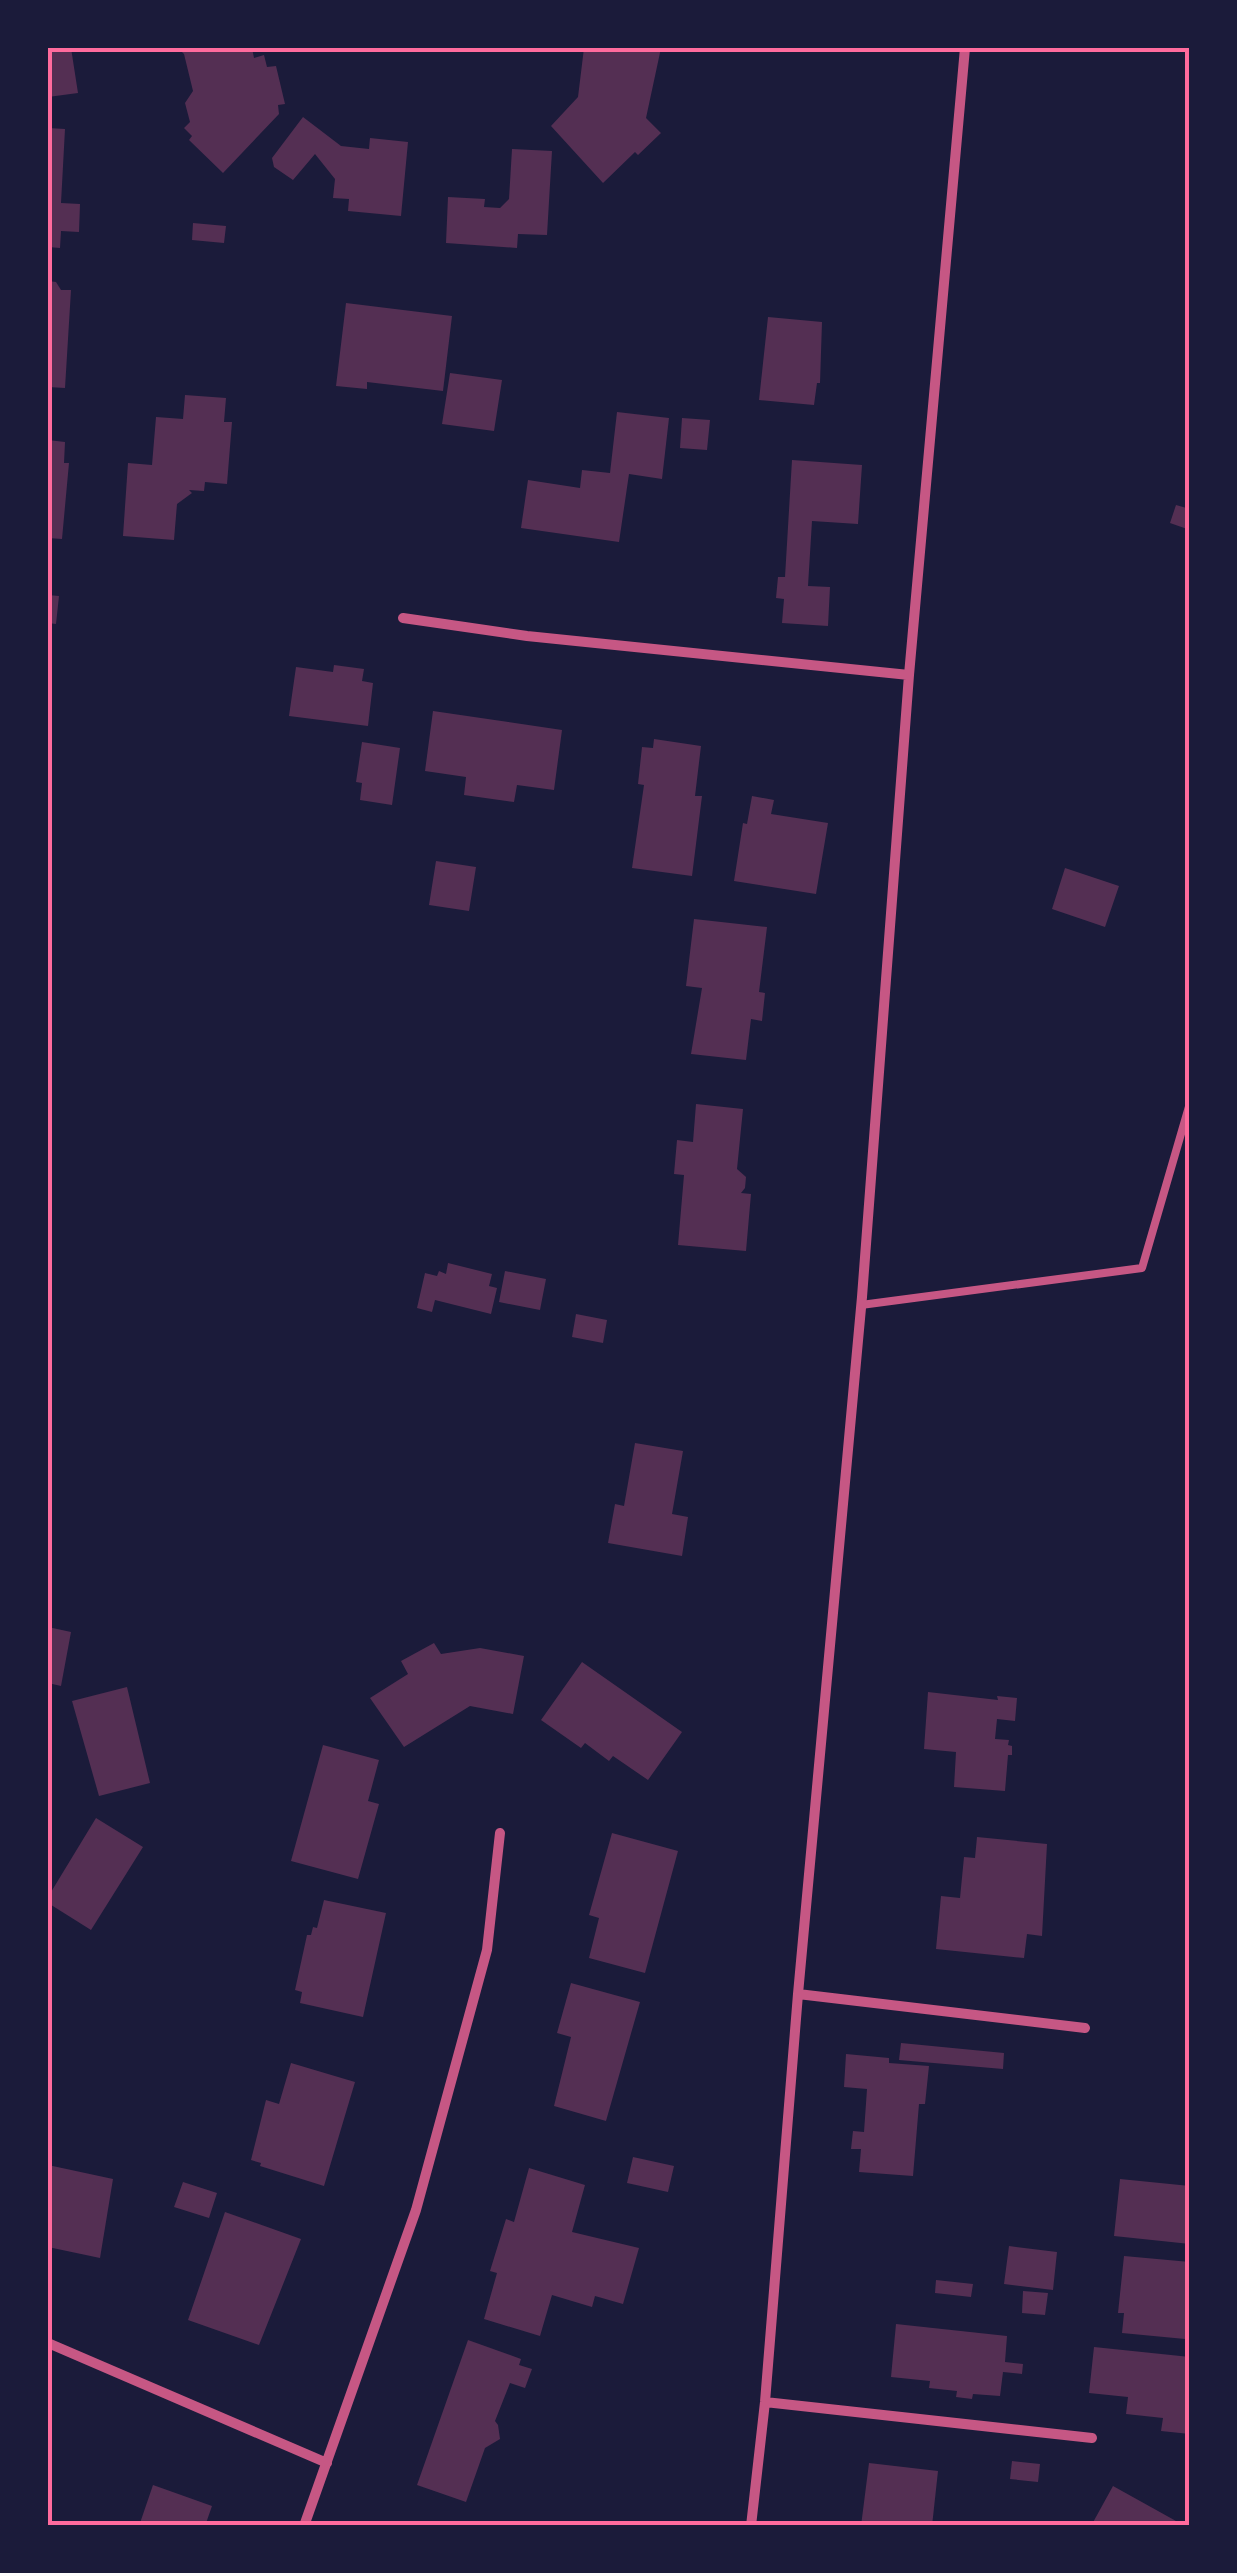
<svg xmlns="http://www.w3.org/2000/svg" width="1237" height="2573" font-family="Poppins,sans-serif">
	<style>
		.building { fill: #542f53 }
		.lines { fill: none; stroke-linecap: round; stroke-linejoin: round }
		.service { stroke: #c65784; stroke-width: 8 }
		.minor { stroke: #c65784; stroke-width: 10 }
		.neatline { fill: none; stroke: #ff6b9d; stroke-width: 4 }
	</style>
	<rect width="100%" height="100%" fill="#1b1b3a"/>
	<path class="building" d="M48 48H71L78 93 48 97Z
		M178 48H252L254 58 264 55 267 67 276 66 285 104 278 105 279 114 223 173 189 140 192 136 184 128 190 122 185 103 193 91 184 54Z
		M584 48H661L646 118 661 133 638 155 635 152 603 183 551 126 578 97Z
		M303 117 341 146 369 149 370 138 408 142 401 216 348 211 349 199 333 198 335 179 315 154 293 180 274 167 272 158Z
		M48 128 65 129 61 203 80 204 79 232 61 231 60 248 48 247Z
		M512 149 552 151 547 235 518 234 517 248 446 243 448 197 485 199 484 207 500 208 509 199Z
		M193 223 226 226 224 243 192 240Z
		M48 281 56 282 61 290H71L65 388 48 387Z
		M346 303 452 316 443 391 367 382V389L336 386Z
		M768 317 822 322 820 383H817L814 405 759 400Z
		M450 373 502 380 494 431 442 424Z
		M185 395 226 398 224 422H232L227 484 205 482 204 491 189 490 192 493 177 504 174 540 123 536 128 463 152 465 156 417 183 419Z
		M617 412 669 418 662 479 629 474 619 542 521 528 528 480 580 488 582 470 610 473Z
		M682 418 710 420 707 450 680 448Z
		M48 440 65 442 64 463H69L62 539 48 538Z
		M792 460 862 465 858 524 812 521 808 586 830 587 828 626 782 623 784 599 776 598 778 577H785Z
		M1176 505 1190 509V530L1170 523Z
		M48 595 59 596 56 624 48 623Z
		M334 665 364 669 362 681 373 683 368 726 289 716 296 667 333 672Z
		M433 711 562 730 554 790 517 785 514 802 464 795 466 777 425 771Z
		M654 739 701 746 695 796H702L692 876 632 868 644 785 638 784 642 747 653 748Z
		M362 742 400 748 392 805 360 800 362 783 356 782Z
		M752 796 774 800 771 814 828 823 816 894 734 881 743 823 747 824Z
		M436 861 476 867 469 911 429 905Z
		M1065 868 1119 886 1105 927 1052 909Z
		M694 919 767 927 759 992 765 993 762 1021 751 1019 746 1060 691 1054 702 988 686 986Z
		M696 1104 743 1109 737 1169 746 1177 745 1188 741 1193 751 1194 746 1251 678 1245 684 1175 674 1174 677 1140 693 1142Z
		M448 1263 492 1274 489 1286 497 1288 491 1314 435 1300 432 1312 417 1308 425 1273 437 1276 439 1271 446 1274Z
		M505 1271 546 1279 540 1310 499 1302Z
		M576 1314 607 1320 603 1343 572 1337Z
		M635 1443 683 1451 672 1514 688 1517 682 1556 608 1543 615 1504 624 1506Z
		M48 1627 71 1632 61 1686 48 1683Z
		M434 1643 441 1654 480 1648 524 1656 513 1714 470 1706 404 1747 370 1698 408 1674 401 1661Z
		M582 1662 682 1732 648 1780 613 1756 609 1761 585 1743 581 1748 541 1720Z
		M127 1687 150 1783 99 1796 72 1701Z
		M928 1692 998 1700 997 1696 1017 1698 1015 1721 997 1719 995 1739 1009 1740 1008 1745 1012 1746V1755H1008L1005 1791 954 1787 956 1752 924 1749Z
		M323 1745 379 1760 368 1801 379 1804 358 1879 291 1861Z
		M96 1818 143 1847 91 1930 48 1903V1897Z
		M612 1833 678 1851 645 1973 589 1958 599 1918 589 1915Z
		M977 1837 1047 1844 1042 1936 1027 1934 1024 1958 936 1949 941 1896 960 1898 964 1857 975 1858Z
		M324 1900 386 1913 363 2017 300 2003 302 1992 295 1990 307 1935H311L313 1927 317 1928Z
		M571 1983 640 2002 606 2121 554 2106 571 2037 557 2033Z
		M901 2043 1004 2053 1003 2069 899 2060Z
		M846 2054 889 2058V2063L929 2066 925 2104H919L913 2176 859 2172 861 2149H851L853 2131 864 2132 867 2089 844 2087Z
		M291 2063 355 2082 324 2186 260 2166 261 2163 251 2160 266 2100 279 2104Z
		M633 2157 674 2166 668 2192 627 2183Z
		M48 2165 113 2179 100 2258 48 2247Z
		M529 2168 585 2185 572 2232 639 2248 623 2304 595 2296 592 2307 552 2295 540 2336 484 2319 497 2273 490 2271 506 2219 514 2222Z
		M1120 2179 1190 2186V2244L1114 2236Z
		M183 2182 217 2193 209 2218 174 2207Z
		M225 2212 301 2239 259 2345 188 2320Z
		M1009 2246 1057 2252 1053 2290 1004 2284Z
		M1124 2256 1190 2262V2322L1187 2321 1185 2339 1122 2333 1124 2313H1118Z
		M936 2280 973 2284 971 2297 935 2293Z
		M1023 2291 1048 2293 1045 2315 1022 2313Z
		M896 2324 1007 2336 1005 2362 1023 2364 1022 2374 1003 2372 1000 2396 973 2394 972 2399 956 2397 957 2391 929 2388 930 2381 891 2377Z
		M468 2340 521 2359 519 2365 532 2369 525 2388 510 2383 495 2421 498 2425 500 2439 485 2448 466 2502 417 2485Z
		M1094 2347 1190 2357V2434L1161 2431 1163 2418 1126 2414 1128 2397 1089 2393Z
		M1012 2461 1040 2464 1038 2482 1010 2479Z
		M869 2463 938 2471 932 2526H861Z
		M153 2485 212 2506 205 2526H139Z
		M1113 2486 1185 2526H1091Z"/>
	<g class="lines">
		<path class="service" d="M861 1305 1142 1268 1190 1103"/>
		<path class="minor" d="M403 618 527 636 909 675
			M798 1994 1085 2028
			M48 2343 327 2463
			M765 2402 1092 2438
			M304 2526 416 2210 487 1950 500 1833
			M751 2526 765 2402 798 1994 862 1297 909 675 965 48"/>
	</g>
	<rect width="1237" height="2573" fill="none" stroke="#1b1b3a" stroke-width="100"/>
	<rect x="50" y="50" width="1137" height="2473" class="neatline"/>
</svg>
